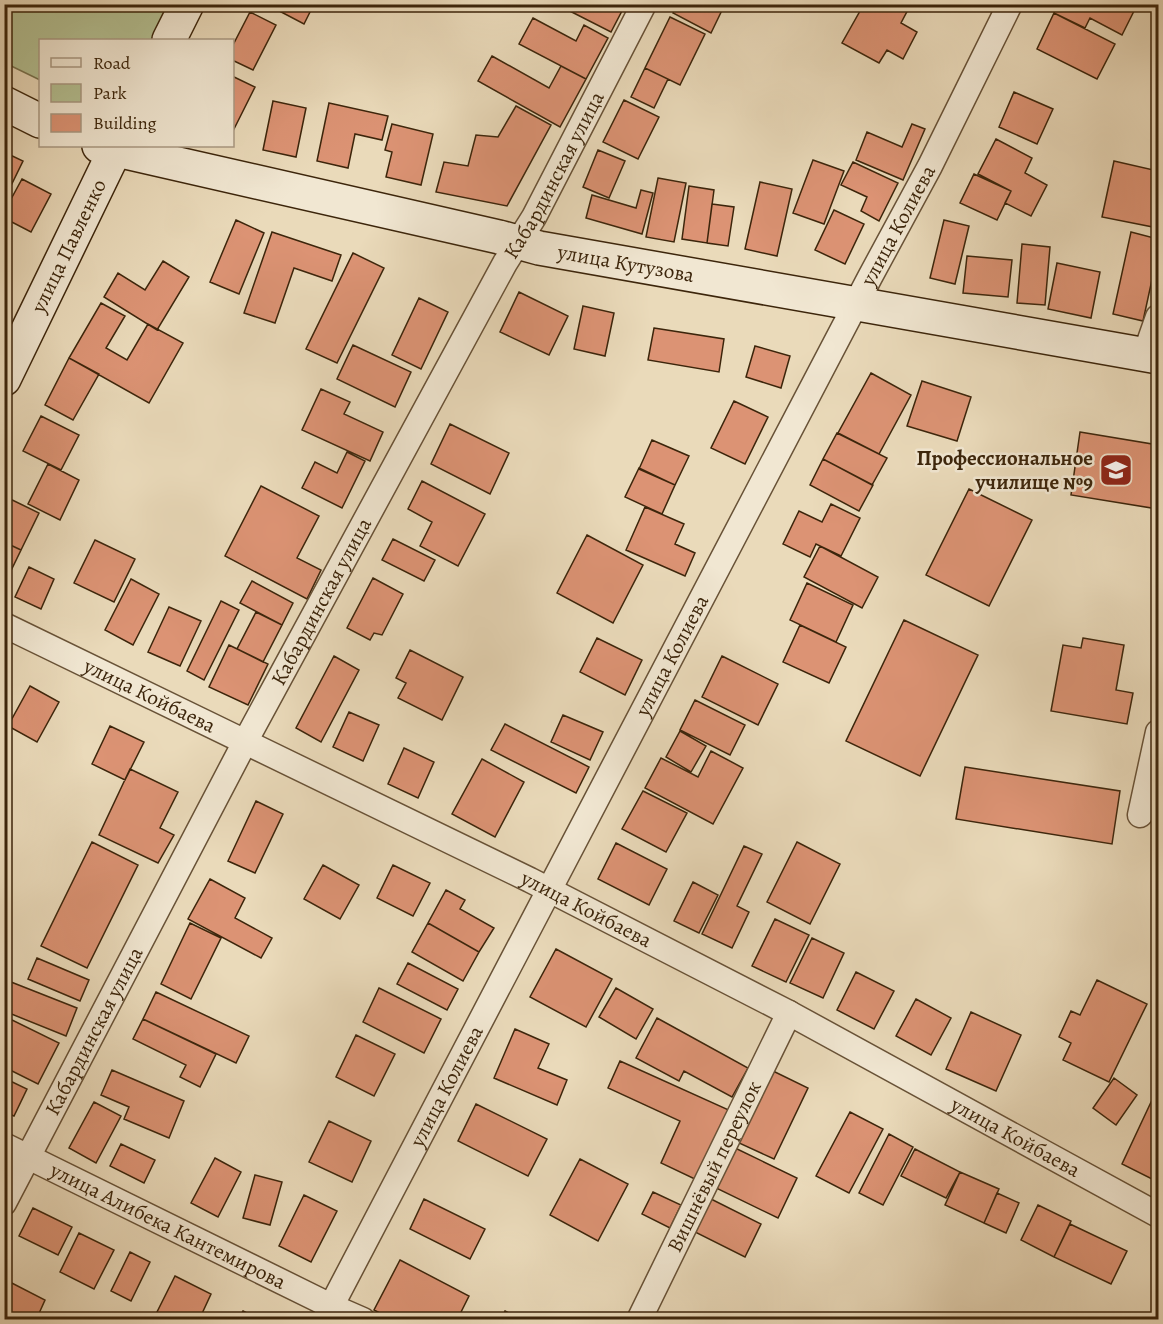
<svg xmlns="http://www.w3.org/2000/svg" width="1163" height="1324" font-family="Alegreya,serif">
	<style>
		.green { fill: #b4c092; stroke: #78724e; stroke-width: 1.5 }
		.building { fill: #dc9374; stroke: #3c250b; stroke-width: 1.5 }
		.lines { fill: none; stroke-linecap: round; stroke-linejoin: round }
		.street-casing { stroke: #685237; stroke-width: 27 }
		.secondary-casing { stroke: #3c250b; stroke-width: 36 }
		.street { stroke: #f1e7d2; stroke-width: 24 }
		.secondary { stroke: #f1e7d2; stroke-width: 33 }
		.labels { text-anchor: middle; dominant-baseline: central; stroke-width: 5; stroke-linejoin: round; paint-order: stroke }
		.street-label { font-size: 21px; fill: #3c250b; stroke: #f1e7d2 }
		.poi-label { font-size: 21px; font-weight: bold; fill: #3c250b; stroke: #f1e7d2; text-anchor: end }
	</style>
	<rect width="100%" height="100%" fill="#eadaba"/>
	<filter id="stains"><feTurbulence type="fractalNoise" baseFrequency=".00333" numOctaves="4"/><feColorMatrix values="0 0 0 0 .2 0 0 0 0 .09 0 0 0 0 .02 0 0 0 .5 -.17"/></filter>
	<radialGradient id="worn" r=".72"><stop offset=".6" stop-color="#630" stop-opacity="0"/><stop offset="1" stop-color="#630" stop-opacity=".3"/></radialGradient>
	<path class="green" d="M4 5H177L159 40H40V80L5 63Z"/>
	<path class="building" d="M266 4H314L304 24Z
		M556 4H619L624 7 611 32Z
		M678 4H725L711 33 673 13Z
		M864 4H911L901 23 917 32 903 59 887 50 879 63 842 43Z
		M1059 4H1122L1134 11 1122 35 1090 18 1085 28 1054 13Z
		M250 12 276 25 253 70 232 60V47Z
		M1054 13 1115 44 1097 79 1037 49Z
		M670 17 705 34 680 85 645 68Z
		M533 18 576 41 584 25 608 38 586 79 519 44Z
		M492 56 549 88 561 66 586 79 560 127 478 81Z
		M645 68 668 79 654 108 631 97Z
		M232 76 255 87 232 133Z
		M1014 92 1053 109 1037 144 999 127Z
		M624 100 659 117 638 159 603 142Z
		M273 101 306 108 296 157 263 150Z
		M329 103 388 116 382 140 355 134 348 168 317 161Z
		M516 106 551 125 507 206 436 192 444 162 468 166 476 135 498 137Z
		M392 124 433 134 421 185 386 177 392 152 385 150Z
		M912 124 925 129 903 180 856 160 867 132 902 147Z
		M996 139 1032 158 1025 173 1047 185 1031 216 1005 203 1011 191 978 174Z
		M598 150 625 161 609 198 583 187Z
		M4 152 23 161 4 200Z
		M813 160 844 171 824 224 793 213Z
		M1114 161 1158 171V228L1102 217Z
		M853 162 898 183 879 221 861 211 867 197 841 185Z
		M974 174 1011 191 997 220 960 203Z
		M658 178 686 183 674 242 646 237Z
		M22 179 51 194 31 232 4 218V212Z
		M760 182 792 189 777 256 745 249Z
		M689 186 714 190 707 243 682 239Z
		M641 190 653 193 642 234 586 218 592 195 636 208Z
		M712 204 734 207 728 246 707 243Z
		M834 210 864 224 845 264 815 250Z
		M236 220 264 233 239 294 210 282Z
		M944 220 969 226 955 284 930 278Z
		M272 232 341 255 332 281 294 268 275 323 244 313Z
		M1131 232 1158 239V252L1143 321 1113 314Z
		M1022 244 1050 247 1045 305 1017 303Z
		M353 253 384 268 337 363 306 349Z
		M967 256 1012 260 1008 297 963 293Z
		M163 261 189 277 157 330 104 297 118 273 145 290Z
		M1057 263 1100 272 1091 318 1048 309Z
		M519 292 568 316 549 355 500 332Z
		M419 298 448 312 421 369 392 355Z
		M101 303 125 316 106 348 127 360 148 324 183 343 149 403 69 358Z
		M583 306 614 313 605 356 574 349Z
		M654 328 724 339 719 372 648 360Z
		M353 345 411 372 395 407 337 379Z
		M755 346 790 356 781 388 746 377Z
		M69 358 99 374 73 420 45 405Z
		M871 373 911 395 879 454 838 433Z
		M922 381 971 397 957 441 907 426Z
		M321 389 350 402 344 414 383 432 370 461 302 430Z
		M734 401 768 417 745 464 711 448Z
		M41 416 79 435 61 470 23 451Z
		M450 424 509 453 490 494 431 464Z
		M1080 432 1158 445V509L1071 495Z
		M837 433 887 458 872 485 823 459Z
		M652 440 689 456 675 485 639 469Z
		M347 452 365 461 342 508 302 488 315 462 337 473Z
		M823 459 873 485 859 511 810 485Z
		M48 464 79 480 60 520 28 504Z
		M639 468 675 485 662 514 625 497Z
		M422 481 485 514 458 566 420 546 432 522 408 509Z
		M261 486 319 516 297 558 321 570 307 599 225 556Z
		M969 489 1032 520 989 606 926 575Z
		M4 496 39 513 21 550 4 542Z
		M831 504 860 518 841 556 816 544 810 557 783 544 799 511 822 522Z
		M645 507 684 524 675 544 695 553 685 576 626 550Z
		M587 535 643 565 613 623 557 593Z
		M393 539 435 560 424 581 382 560Z
		M95 540 135 559 114 602 74 583Z
		M4 542 21 550 4 585Z
		M820 546 878 577 862 608 804 577Z
		M29 567 54 579 41 609 15 597Z
		M373 578 403 594 382 635 374 633 370 640 347 628Z
		M131 579 159 594 133 645 105 630Z
		M252 581 293 603 282 625 240 603Z
		M807 583 853 605 836 642 790 620Z
		M221 601 239 610 204 680 187 671Z
		M169 607 201 621 180 666 148 652Z
		M256 612 282 625 263 662 237 649Z
		M904 620 978 655 920 776 846 741Z
		M800 625 846 647 829 683 783 662Z
		M597 638 642 660 625 695 580 672Z
		M1083 638 1124 645 1116 690 1133 693 1127 724 1051 711 1063 645 1081 648Z
		M229 645 268 664 248 705 209 687Z
		M410 650 463 677 442 720 398 698 406 683 396 678Z
		M334 656 359 670 321 742 296 728Z
		M722 656 778 684 758 725 702 697Z
		M30 686 59 702 37 742 8 726Z
		M695 700 745 725 730 755 680 730Z
		M349 712 379 725 363 761 333 747Z
		M563 715 603 732 590 760 551 742Z
		M505 724 589 767 576 793 491 750Z
		M110 726 144 742 125 780 92 764Z
		M680 731 706 746 691 772 666 757Z
		M404 748 434 762 418 798 388 784Z
		M711 751 743 768 713 824 645 788 661 758 698 777Z
		M482 759 524 782 495 837 452 814Z
		M965 767 1120 791 1112 844 956 819Z
		M130 769 178 792 160 828 174 835 158 863 99 835Z
		M643 791 687 813 666 852 622 829Z
		M256 801 283 814 255 873 228 861Z
		M92 842 138 865 87 968 41 946Z
		M797 842 840 864 810 924 767 902Z
		M616 843 667 869 649 905 598 879Z
		M744 846 762 854 737 906 749 912 732 948 702 934Z
		M323 865 359 885 340 919 304 899Z
		M393 865 430 883 413 916 377 898Z
		M210 879 245 898 235 918 272 938 261 958 188 919Z
		M693 882 718 895 699 933 674 921Z
		M446 890 465 900 460 909 494 928 479 952 428 923Z
		M775 919 809 935 786 982 752 966Z
		M190 923 221 938 191 999 161 984Z
		M428 923 479 952 463 981 412 952Z
		M812 938 844 953 823 998 790 983Z
		M556 949 612 979 586 1027 530 997Z
		M37 958 89 980 80 1001 28 979Z
		M408 963 458 989 447 1010 397 984Z
		M856 972 894 991 874 1029 837 1010Z
		M6 980 77 1008 66 1036 4 1011V985Z
		M1097 980 1147 1004 1109 1082 1063 1060 1071 1043 1059 1037 1071 1011 1080 1015Z
		M379 988 441 1019 424 1053 363 1022Z
		M616 988 653 1009 636 1039 599 1017Z
		M156 992 249 1036 236 1063 143 1019Z
		M916 999 951 1018 931 1055 896 1036Z
		M971 1012 1021 1035 996 1091 946 1069Z
		M4 1016 59 1043 38 1084 4 1067Z
		M657 1018 748 1068 732 1097 684 1071 679 1081 636 1058Z
		M143 1019 216 1054 200 1087 180 1077 186 1065 133 1039Z
		M515 1029 549 1044 538 1068 567 1080 557 1105 494 1078Z
		M356 1035 395 1054 374 1096 336 1077Z
		M620 1061 731 1111 699 1181 661 1163 680 1121 608 1088Z
		M112 1070 184 1101 169 1138 124 1119 129 1107 101 1095Z
		M773 1071 808 1088 774 1159 739 1143Z
		M4 1078 27 1089 14 1116 4 1112Z
		M1114 1078 1137 1095 1116 1125 1093 1108Z
		M1152 1100 1158 1103V1182L1122 1164Z
		M94 1102 121 1116 96 1163 69 1148Z
		M476 1104 547 1139 528 1176 458 1141Z
		M850 1112 883 1129 849 1193 816 1176Z
		M329 1121 371 1141 352 1182 309 1162Z
		M889 1134 913 1147 883 1205 859 1193Z
		M121 1144 155 1160 144 1183 110 1166Z
		M733 1147 797 1178 778 1218 714 1187Z
		M915 1149 960 1172 946 1198 901 1176Z
		M215 1158 241 1172 218 1217 191 1203Z
		M580 1159 628 1184 598 1241 550 1215Z
		M960 1172 999 1189 984 1223 945 1205Z
		M255 1175 282 1182 270 1225 243 1218Z
		M653 1192 681 1205 670 1228 642 1214Z
		M997 1193 1019 1203 1006 1233 984 1223Z
		M304 1195 337 1211 311 1262 279 1246Z
		M707 1197 761 1224 745 1257 691 1230Z
		M424 1199 485 1229 470 1259 410 1229Z
		M1038 1205 1071 1221 1054 1257 1021 1240Z
		M33 1208 72 1227 58 1255 19 1236Z
		M1070 1224 1127 1251 1111 1284 1054 1257Z
		M79 1233 114 1250 94 1289 60 1272Z
		M130 1252 150 1262 131 1301 111 1291Z
		M400 1260 469 1296 457 1320H393L374 1310Z
		M175 1276 211 1294 199 1320H158L154 1318Z
		M4 1279 45 1300 36 1320H4Z
		M243 1311 260 1320H238Z
		M505 1311 523 1320H501Z"/>
	<g class="lines">
		<defs>
			<g id="street">
				<path d="M1145 354 1158 317"/>
				<path id="s1" d="M4 625 530 880 789 1013 1158 1215"/>
				<path d="M1140 815 1158 732"/>
				<path id="s2" d="M4 1145 331 1306 363 1320"/>
				<path id="s3" d="M4 1203 245 742 505 263 534 217 644 4"/>
				<path id="s4" d="M324 1320 870 277 930 166 1010 4"/>
				<path id="s5" d="M639 1320 789 1013"/>
			</g>
			<g id="secondary">
				<path d="M169 40 187 4"/>
				<path d="M4 103 40 121"/>
				<path id="s6" d="M99 146 499 237 539 248 1158 357"/>
				<path id="s7" d="M4 379 117 146"/>
			</g>
		</defs>
		<use href="#street" class="street-casing"/>
		<use href="#secondary" class="secondary-casing"/>
		<use href="#street" class="street"/>
		<use href="#secondary" class="secondary"/>
	</g>
	<defs>
		<symbol id="university-square" viewBox="-11 -11 22 22"><rect x="-9" y="-9" width="18" height="18" rx="4" fill="#8f2418" stroke="#f1e7d2"/><path d="M0-5L7-2L0 1L-7-2ZM-4 1L0 2.5L4 1V4Q0 6-4 4Z" fill="#fff"/></symbol>
	</defs>
	<g fill-rule="evenodd">
		<use href="#university-square" x="1097" y="451" width="38" height="38"/>
	</g>
	<g class="labels">
		<g class="street-label">
			<text stroke="none"><textPath href="#s3" startOffset="1166">Кабардинская улица</textPath></text>
			<text stroke="none"><textPath href="#s4" startOffset="1236">улица Колиева</textPath></text>
			<text stroke="none"><textPath href="#s7" startOffset="148">улица Павленко</textPath></text>
			<text stroke="none"><textPath href="#s6" startOffset="540">улица Кутузова</textPath></text>
			<text stroke="none"><textPath href="#s3" startOffset="680">Кабардинская улица</textPath></text>
			<text stroke="none"><textPath href="#s4" startOffset="750">улица Колиева</textPath></text>
			<text stroke="none"><textPath href="#s1" startOffset="162">улица Койбаева</textPath></text>
			<text stroke="none"><textPath href="#s1" startOffset="648">улица Койбаева</textPath></text>
			<text stroke="none"><textPath href="#s3" startOffset="194">Кабардинская улица</textPath></text>
			<text stroke="none"><textPath href="#s4" startOffset="264">улица Колиева</textPath></text>
			<text stroke="none"><textPath href="#s1" startOffset="1134">улица Койбаева</textPath></text>
			<text stroke="none"><textPath href="#s5" startOffset="171">Вишнёвый переулок</textPath></text>
			<text stroke="none"><textPath href="#s2" startOffset="183">улица Алибека Кантемирова</textPath></text>
		</g>
		<g class="poi-label">
			<text x="1093" y="458">Профессиональное<tspan x="1093" dy="24">училище №9</tspan></text>
		</g>
	</g>
	<rect width="1163" height="1324" fill="none" stroke="#eadaba" stroke-width="24"/>
	<rect x="6" y="6" width="1151" height="1312" fill="none" stroke="#3c250b" stroke-width="3"/>
	<rect x="12" y="12" width="1139" height="1300" fill="none" stroke="#3c250b" stroke-width="1.5"/>
	<rect x="39" y="39" width="195" height="108" fill="#f1e7d2" stroke="#a99982" stroke-width="1.5"/>
	<rect x="51" y="58" width="30" height="9" fill="#f1e7d2" stroke="#a99982" stroke-width="1.5"/>
	<text x="93" y="69" font-size="18" fill="#3c250b">Road</text>
	<rect x="51" y="84" width="30" height="18" fill="#b4c092" stroke="#a99982" stroke-width="1.5"/>
	<text x="93" y="99" font-size="18" fill="#3c250b">Park</text>
	<rect x="51" y="114" width="30" height="18" fill="#dc9374" stroke="#a99982" stroke-width="1.5"/>
	<text x="93" y="129" font-size="18" fill="#3c250b">Building</text>
	<rect width="100%" height="100%" filter="url(#stains)"/>
	<rect width="100%" height="100%" fill="url(#worn)"/>
</svg>
